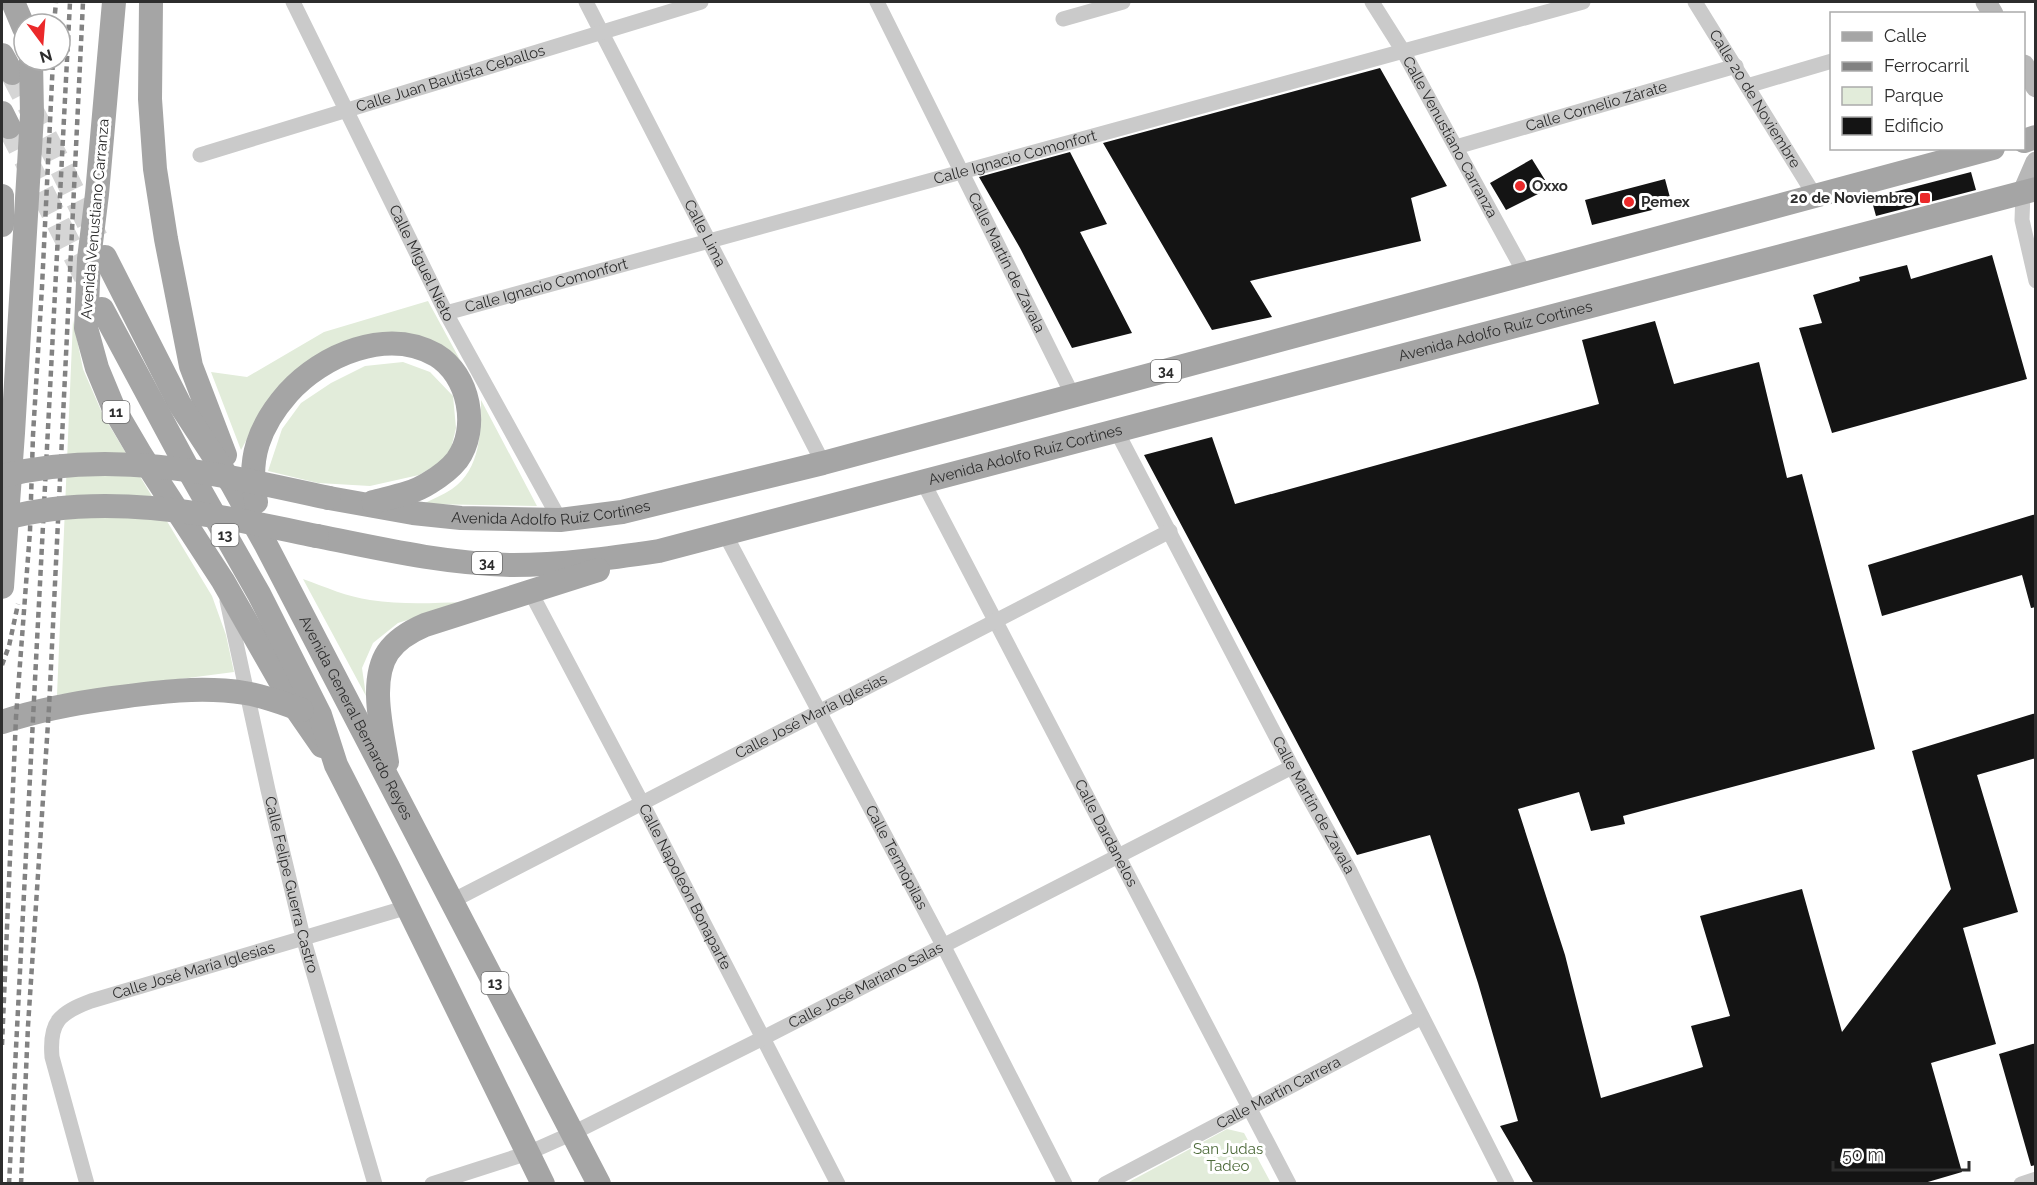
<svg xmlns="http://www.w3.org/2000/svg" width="2037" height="1185" font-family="Raleway,sans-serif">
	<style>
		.green { fill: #e2ecda }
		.building { fill: #141414 }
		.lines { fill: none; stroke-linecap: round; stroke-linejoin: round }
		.primary-tunnel { stroke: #d5d5d5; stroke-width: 24; stroke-dasharray: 24 12; stroke-linecap: butt }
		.street { stroke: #cacaca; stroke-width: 15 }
		.secondary { stroke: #b7b7b7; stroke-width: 21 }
		.primary { stroke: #a5a5a5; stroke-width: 24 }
		.rail { stroke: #828282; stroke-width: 4.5; stroke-dasharray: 6 4.5; stroke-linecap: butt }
		.primary-bridge { stroke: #a5a5a5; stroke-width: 24 }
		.poi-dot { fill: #eb292a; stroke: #fff; stroke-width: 2 }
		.labels { text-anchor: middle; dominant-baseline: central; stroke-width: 6; stroke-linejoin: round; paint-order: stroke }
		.shield { fill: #fff; stroke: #6c6c6c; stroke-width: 1.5 }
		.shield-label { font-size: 14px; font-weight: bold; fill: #2d2d2d }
		.street-label { font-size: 15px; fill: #2d2d2d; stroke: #fff }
		.poi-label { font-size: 15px; font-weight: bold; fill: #2d2d2d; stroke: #fff; text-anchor: start }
		.park-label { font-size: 15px; fill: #4d6a3a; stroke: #fff }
	</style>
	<rect width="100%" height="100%" fill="#fff"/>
	<path class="green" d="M428 301 472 382 383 337 261 413 241 450 211 372 247 377 324 332Z
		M73 320 83 369 103 415 212 596 226 635 234 672 57 695Z
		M403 362 430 372 453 396 456 428 449 457 419 475 370 486 318 483 268 471 282 429 301 403 331 383 365 366Z
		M481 400 537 506 423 504C432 499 443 495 452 489 481 469 481 431 481 400Z
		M303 579C325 587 348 597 370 600 402 605 433 603 464 602L398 623 373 643 362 668 366 696Z
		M1227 1129 1244 1133 1271 1183H1127Z"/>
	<path class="building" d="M1380 68 1447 186 1411 198 1421 241 1250 281 1272 317 1212 330 1103 143Z
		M1070 152 1107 224 1080 232 1132 333 1072 348 1020 248 979 177Z
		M1532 159 1550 188 1506 210 1490 183Z
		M1971 172 1976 190 1876 216 1871 198Z
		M1665 179 1672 205 1592 225 1585 200Z
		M1992 255 2027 379 1832 433 1799 328 1822 323 1813 295 1860 281 1859 277 1907 265 1911 279Z
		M1655 321 1674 384 1759 362 1787 478 1802 474 1875 749 1623 816 1625 824 1591 831 1579 792 1518 809 1565 955 1601 1098 1703 1067 1691 1026 1730 1016 1700 916 1802 889 1842 1032 1951 889 1912 751 2036 713V758L1977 775 2018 912 1963 928 1996 1044 1931 1063 1962 1172 1921 1184H1534L1500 1126 1518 1121 1478 983 1430 835 1357 855 1144 455 1212 437 1235 504 1599 404 1582 340Z
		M2036 514V607L2031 608 2022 575 1882 616 1868 565Z
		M2036 1043V1165L2031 1166 1999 1054Z"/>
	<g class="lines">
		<path class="primary-tunnel" d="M12 73 56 157 96 238
			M9 127 91 287"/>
		<g class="street">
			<path id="s1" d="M293 2 446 313 560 520"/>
			<path id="s2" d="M586 2 823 463"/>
			<path id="s3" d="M877 2 1073 396"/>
			<path id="s4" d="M1372 2 1403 51 1525 274"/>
			<path id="s5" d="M1695 2 1815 196"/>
			<path d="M1063 19 1123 2"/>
			<path d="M1747 86 1832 61"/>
			<path id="s6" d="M1456 147 1736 66"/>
			<path id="s7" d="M200 155 701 2"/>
			<path d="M2023 192 2022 220 2036 281"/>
			<path id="s8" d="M446 313 1583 2"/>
			<path id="s9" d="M1116 430 1292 767 1350 871 1400 973 1507 1184"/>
			<path id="s10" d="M923 482 1289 1184"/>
			<path id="s11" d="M725 534 943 945 1065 1184"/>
			<path id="s12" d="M530 591 642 803 838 1184"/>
			<path id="s13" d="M227 601 268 790 303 937 375 1184"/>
			<path id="s14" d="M452 901 1170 531"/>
			<path id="s15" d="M87 1184 52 1057C49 1022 59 1013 91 1001L408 907"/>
			<path id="s16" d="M432 1184 528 1153 573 1133 763 1038 1292 767"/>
			<path id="s17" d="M1105 1184 1422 1017"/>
			<path d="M2021 1184 2036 1179"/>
		</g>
		<path class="secondary" d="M1986 2 1993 14
			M2024 65 2036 87
			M2023 192 2036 162"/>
		<g class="primary">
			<path d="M13 2 24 28"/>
			<path d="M114 2 97 194 89 259 86 328 97 368 114 409 141 455 223 581 295 707 322 746"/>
			<path d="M151 2 150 99 155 169 166 239 191 366 225 455"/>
			<path d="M2 55 12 73"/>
			<path d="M2 113 9 127"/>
			<path d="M2024 141 2036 137"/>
			<path d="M2 196V225"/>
			<path id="s18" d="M105 257 179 403 232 484 266 545 599 1184"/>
			<path d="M102 309 188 469 259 594 320 715 336 765 388 867 543 1184"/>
			<path id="s19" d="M329 498 413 513 461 518 560 520 622 512 823 463 1993 148"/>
			<path d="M256 502C247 459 259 426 288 393 322 355 387 327 436 355 469 375 480 428 457 460 450 469 439 477 429 483 412 494 392 497 373 502"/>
			<path id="s20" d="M317 536C381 549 446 564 513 565 562 565 611 558 659 551L2036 189"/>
			<path d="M2 587 13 433 32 115 31 60"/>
			<path d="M2 722C38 710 75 703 113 698 157 692 201 686 245 693 265 696 284 704 302 710"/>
			<path d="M387 762C382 730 369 680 388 652 397 639 411 631 425 625L598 570"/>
		</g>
		<path class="rail" d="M54 24 56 2
			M2 665 9 646 18 604
			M2 1045 16 717 30 531 33 435 42 287 53 60
			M9 1184 70 2
			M21 1184 28 1026 49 708 83 2"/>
		<path class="primary-bridge" d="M2 476C114 448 219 474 329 498
			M2 519C106 490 214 515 317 536"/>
	</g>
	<g class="poi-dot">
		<circle cx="1520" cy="186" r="6"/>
		<rect x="1919" y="192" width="12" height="12" rx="3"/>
		<circle cx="1629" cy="202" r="6"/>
	</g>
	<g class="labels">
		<g class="shield">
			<rect x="1151" y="360" width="30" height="22" rx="4.5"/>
			<rect x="102.5" y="401" width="27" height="22" rx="4.5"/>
			<rect x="211.5" y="524" width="27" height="22" rx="4.5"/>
			<rect x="472" y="552" width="30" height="22" rx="4.5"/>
			<rect x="481.5" y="972" width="27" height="22" rx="4.5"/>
		</g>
		<g class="shield-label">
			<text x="1166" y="371">34</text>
			<text x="116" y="412">11</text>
			<text x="225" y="535">13</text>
			<text x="487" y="563">34</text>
			<text x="495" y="983">13</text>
		</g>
		<g class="street-label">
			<text stroke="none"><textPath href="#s7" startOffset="262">Calle Juan Bautista Ceballos</textPath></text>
			<text stroke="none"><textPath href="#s5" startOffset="114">Calle 20 de Noviembre</textPath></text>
			<text stroke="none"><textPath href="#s6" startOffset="146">Calle Cornelio Zárate</textPath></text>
			<text stroke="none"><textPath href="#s4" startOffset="156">Calle Venustiano Carranza</textPath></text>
			<text stroke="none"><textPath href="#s8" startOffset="590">Calle Ignacio Comonfort</textPath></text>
			<text transform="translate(95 219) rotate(-85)">Avenida Venustiano Carranza</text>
			<text stroke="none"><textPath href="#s2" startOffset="260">Calle Lima</textPath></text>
			<text stroke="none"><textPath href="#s1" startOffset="291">Calle Miguel Nieto</textPath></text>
			<text stroke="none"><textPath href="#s3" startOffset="291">Calle Martín de Zavala</textPath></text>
			<text stroke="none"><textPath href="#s8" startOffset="104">Calle Ignacio Comonfort</textPath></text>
			<text stroke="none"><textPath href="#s20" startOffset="1210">Avenida Adolfo Ruíz Cortines</textPath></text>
			<text stroke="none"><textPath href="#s20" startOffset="724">Avenida Adolfo Ruíz Cortines</textPath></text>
			<text stroke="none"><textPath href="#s19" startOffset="224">Avenida Adolfo Ruíz Cortines</textPath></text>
			<text stroke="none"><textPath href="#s14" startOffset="404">Calle José María Iglesias</textPath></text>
			<text stroke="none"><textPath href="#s18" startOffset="525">Avenida General Bernardo Reyes</textPath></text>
			<text stroke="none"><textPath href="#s9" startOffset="424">Calle Martín de Zavala</textPath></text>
			<text stroke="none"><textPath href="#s10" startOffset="396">Calle Dardanelos</textPath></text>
			<text stroke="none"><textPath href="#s11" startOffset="366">Calle Termópilas</textPath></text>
			<text stroke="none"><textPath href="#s13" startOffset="291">Calle Felipe Guerra Castro</textPath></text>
			<text stroke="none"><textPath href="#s12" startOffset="334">Calle Napoleón Bonaparte</textPath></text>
			<text stroke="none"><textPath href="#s15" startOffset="315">Calle José María Iglesias</textPath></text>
			<text stroke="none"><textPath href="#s16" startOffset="478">Calle José Mariano Salas</textPath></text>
			<text stroke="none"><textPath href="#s17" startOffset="196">Calle Martín Carrera</textPath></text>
		</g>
		<g class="poi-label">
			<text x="1532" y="186">Oxxo</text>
			<text x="1913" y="198" text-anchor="end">20 de Noviembre</text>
			<text x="1641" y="202">Pemex</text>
		</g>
		<g class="park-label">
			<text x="1228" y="1149">San Judas<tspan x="1228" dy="17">Tadeo</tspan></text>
		</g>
	</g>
	<rect width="2037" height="1185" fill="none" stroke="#2d2d2d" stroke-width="6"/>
	<rect x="1830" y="12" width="195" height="138" fill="#ffffff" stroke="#ababab" stroke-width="1.5"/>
	<rect x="1842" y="32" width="30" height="9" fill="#a5a5a5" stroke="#ababab" stroke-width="1.5"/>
	<text x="1884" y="42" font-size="18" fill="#2d2d2d">Calle</text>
	<rect x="1842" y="62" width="30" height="9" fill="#828282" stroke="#ababab" stroke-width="1.5"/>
	<text x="1884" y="72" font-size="18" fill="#2d2d2d">Ferrocarril</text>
	<rect x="1842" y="87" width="30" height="18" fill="#e2ecda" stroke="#ababab" stroke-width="1.5"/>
	<text x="1884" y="102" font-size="18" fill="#2d2d2d">Parque</text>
	<rect x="1842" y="117" width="30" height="18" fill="#141414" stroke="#ababab" stroke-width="1.5"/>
	<text x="1884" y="132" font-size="18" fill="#2d2d2d">Edificio</text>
	<g transform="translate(42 42) rotate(164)"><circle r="28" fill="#ffffff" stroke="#ababab" stroke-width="1.5"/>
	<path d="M0-4.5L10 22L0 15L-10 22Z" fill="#eb292a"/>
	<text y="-9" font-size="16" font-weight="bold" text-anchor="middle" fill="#2d2d2d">N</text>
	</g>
	<path d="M1833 1161v9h136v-9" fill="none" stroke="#2d2d2d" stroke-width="3"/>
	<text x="1842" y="1161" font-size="18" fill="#2d2d2d" stroke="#ffffff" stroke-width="4.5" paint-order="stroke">50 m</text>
</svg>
